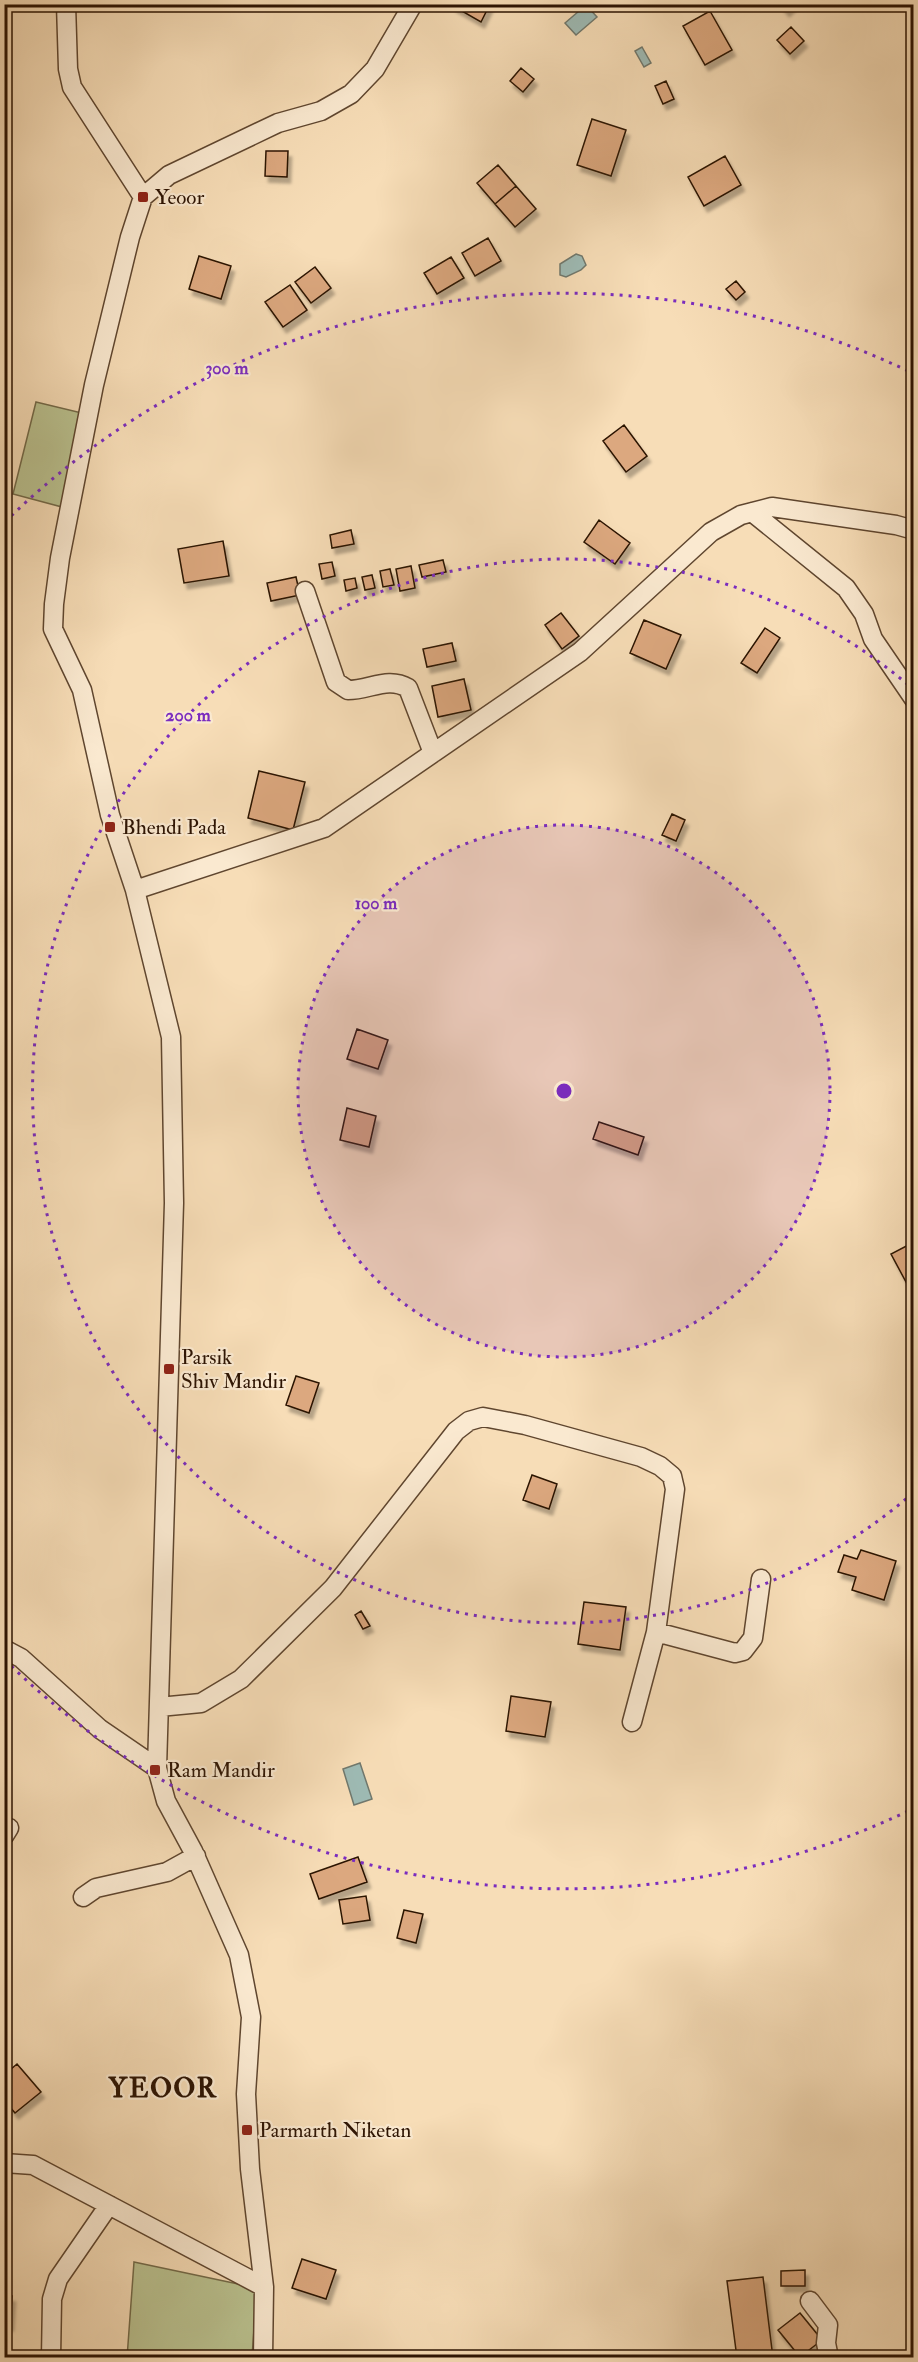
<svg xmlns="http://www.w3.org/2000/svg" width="918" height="2362" font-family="'IM FELL Double Pica',serif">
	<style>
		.green { fill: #bac290; stroke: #736a49; stroke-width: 1.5 }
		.water { fill: #9ebbb5; stroke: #70786d; stroke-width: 1.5 }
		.building { fill: #dca87f; stroke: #2c1302; stroke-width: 1.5; filter: url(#shadow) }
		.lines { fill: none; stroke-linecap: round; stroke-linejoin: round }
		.minor-casing { stroke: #5f462f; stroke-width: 21 }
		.minor { stroke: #fae9d0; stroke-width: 18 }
		.ring { fill: none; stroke: #7b2cbf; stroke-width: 3; stroke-dasharray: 3 6 }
		.poi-dot { fill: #8f2418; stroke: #fae9d0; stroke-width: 2 }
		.labels { text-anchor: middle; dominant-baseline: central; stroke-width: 4.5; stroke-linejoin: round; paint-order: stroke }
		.poi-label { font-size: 21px; fill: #2c1302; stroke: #fae9d0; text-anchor: start }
		.district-label { font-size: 27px; font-weight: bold; letter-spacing: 1.5px; fill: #2c1302; stroke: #fae9d0 }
		.centre { fill: #7b2cbf; stroke: #fae9d0; stroke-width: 3 }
		.ring-label { font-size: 18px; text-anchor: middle; font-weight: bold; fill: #7b2cbf; stroke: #fae9d0; stroke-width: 4.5; stroke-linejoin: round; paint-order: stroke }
	</style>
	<defs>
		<filter id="shadow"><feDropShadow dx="3.5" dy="6" stdDeviation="1.5" flood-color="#0004"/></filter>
	</defs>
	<rect width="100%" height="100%" fill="#f7ddb7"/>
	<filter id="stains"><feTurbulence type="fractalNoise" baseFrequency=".00333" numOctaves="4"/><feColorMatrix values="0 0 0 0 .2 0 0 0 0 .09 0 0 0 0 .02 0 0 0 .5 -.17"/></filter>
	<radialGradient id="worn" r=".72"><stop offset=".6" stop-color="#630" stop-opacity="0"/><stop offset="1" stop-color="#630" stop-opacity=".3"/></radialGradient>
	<path class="green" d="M36 402 86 414 62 507 13 494Z
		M134 2262 257 2288 252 2357 127 2358Z"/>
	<path class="water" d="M586 5 597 17 576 35 565 23Z
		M642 47 651 63 644 67 635 51Z
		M576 254 582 256 586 265 581 270 566 277 560 275V264Z
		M360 1763 372 1799 354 1805 343 1769Z"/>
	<path class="building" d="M454 4H490L481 22 453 6Z
		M780 4H793L786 11Z
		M710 11 732 50 705 65 683 26Z
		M791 27 804 41 790 54 777 40Z
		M521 68 534 79 523 92 510 81Z
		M666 81 674 99 663 104 655 86Z
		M592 119 626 130 611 176 577 165Z
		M266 151H288L287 177 265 176Z
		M725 156 741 185 704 206 688 177Z
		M498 165 516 186 495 204 477 183Z
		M516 186 536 209 515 227 495 204Z
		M488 238 501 261 475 276 462 253Z
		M199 256 231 266 221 299 189 289Z
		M451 257 464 278 437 294 424 273Z
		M315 267 331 288 311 303 295 282Z
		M736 281 745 292 736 300 726 289Z
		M290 285 307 310 283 327 265 302Z
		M624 425 647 456 626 472 603 441Z
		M599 520 630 543 615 564 584 542Z
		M351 530 354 544 332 548 330 535Z
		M223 541 229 576 184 583 178 549Z
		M443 560 446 572 422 577 419 565Z
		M332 562 335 576 322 579 319 564Z
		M411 566 415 588 400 591 396 569Z
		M390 569 394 585 383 587 380 571Z
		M372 575 375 588 365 590 362 577Z
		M296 577 300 595 271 601 267 583Z
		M355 578 357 588 346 591 344 580Z
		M561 613 579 636 562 649 545 625Z
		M644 620 681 635 666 669 630 653Z
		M765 628 780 638 757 673 741 663Z
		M452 643 456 661 427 667 423 649Z
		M464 679 471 710 438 717 432 686Z
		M259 771 305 782 293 830 248 818Z
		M672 814 685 820 676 841 662 835Z
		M357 1029 388 1040 378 1069 347 1059Z
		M347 1108 376 1116 369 1147 340 1140Z
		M599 1122 644 1137 638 1155 593 1139Z
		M914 1242V1297L891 1254Z
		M296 1376 319 1383 309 1413 286 1405Z
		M532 1475 557 1484 549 1509 523 1500Z
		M861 1550 896 1561 884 1600 852 1590 856 1577 838 1572 844 1555 857 1559Z
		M584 1602 626 1607 620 1650 578 1644Z
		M361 1611 370 1626 363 1629 355 1615Z
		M511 1696 551 1702 545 1737 506 1731Z
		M358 1857 367 1882 319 1899 310 1874Z
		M366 1896 370 1920 343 1924 339 1900Z
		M404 1910 423 1914 416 1943 397 1938Z
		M17 2064 41 2092 15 2113 4 2100V2075Z
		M302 2259 336 2270 326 2299 292 2288Z
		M805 2270V2286H781V2271Z
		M763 2277 773 2358H737L727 2281Z
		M4 2295 12 2296 10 2325H4Z
		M800 2313 822 2340 800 2357 778 2330Z"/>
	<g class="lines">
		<defs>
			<path id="minor" d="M66 4 68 69 72 87 143 197
				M752 512 846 588 864 614 873 639 914 699
				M305 591 336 682 348 690C370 690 388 676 408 688L433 753
				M135 890 324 828 580 652 711 532 741 515 772 507 896 525 914 530
				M656 1632 735 1653 743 1651 753 1638 761 1579
				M4 1649 21 1658 100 1729 157 1768
				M159 1707 201 1703 241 1679 333 1588 456 1431 469 1421 483 1417 525 1425 641 1457 660 1466 672 1476 675 1489 656 1632 632 1722
				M4 1836 9 1828
				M83 1897 96 1888 167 1872 196 1856
				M4 2163 33 2165 264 2287
				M810 2301 828 2325 826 2343 829 2358
				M51 2358 52 2299 58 2279 109 2205
				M263 2358 264 2287 250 2169 246 2094 251 2017 239 1955 193 1851 166 1801 157 1768 174 1203 171 1037 135 890 110 815 82 690 53 629 54 604 60 558 94 385 130 237 143 197 169 175 278 123 321 111 351 94 375 69 413 4"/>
		</defs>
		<use href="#minor" class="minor-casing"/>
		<use href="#minor" class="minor"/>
	</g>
	<circle cx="564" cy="1091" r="266" fill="#7b2cbf" fill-opacity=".12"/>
	<g class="ring">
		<circle cx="564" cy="1091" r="266"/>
		<path d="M913 1493A532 532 0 1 1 913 689"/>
		<path d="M908 1811A798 798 0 0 1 5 1660M5 522A798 798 0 0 1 908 371"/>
	</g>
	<g class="poi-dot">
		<rect x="137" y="191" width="12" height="12" rx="3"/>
		<rect x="104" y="821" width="12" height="12" rx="3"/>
		<rect x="163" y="1363" width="12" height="12" rx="3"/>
		<rect x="149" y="1764" width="12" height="12" rx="3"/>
		<rect x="241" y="2124" width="12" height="12" rx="3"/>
	</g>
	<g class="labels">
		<g class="poi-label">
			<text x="155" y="197">Yeoor</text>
			<text x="122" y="827">Bhendi Pada</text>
			<text x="181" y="1357">Parsik<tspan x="181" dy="24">Shiv Mandir</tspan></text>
			<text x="167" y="1770">Ram Mandir</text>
			<text x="259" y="2130">Parmarth Niketan</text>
		</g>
		<g class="district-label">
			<text x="163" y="2088">YEOOR</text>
		</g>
	</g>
	<circle cx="564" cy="1091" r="9" class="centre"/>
	<g class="ring-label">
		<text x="227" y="374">300 m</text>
		<text x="188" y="721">200 m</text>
		<text x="376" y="909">100 m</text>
	</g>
	<rect width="918" height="2362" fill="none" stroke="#f7ddb7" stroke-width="24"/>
	<rect x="6" y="6" width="906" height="2350" fill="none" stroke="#2c1302" stroke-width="3"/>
	<rect x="12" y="12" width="894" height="2338" fill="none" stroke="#2c1302" stroke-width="1.5"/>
	<rect width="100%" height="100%" filter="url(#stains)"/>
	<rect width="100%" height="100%" fill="url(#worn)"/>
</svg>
